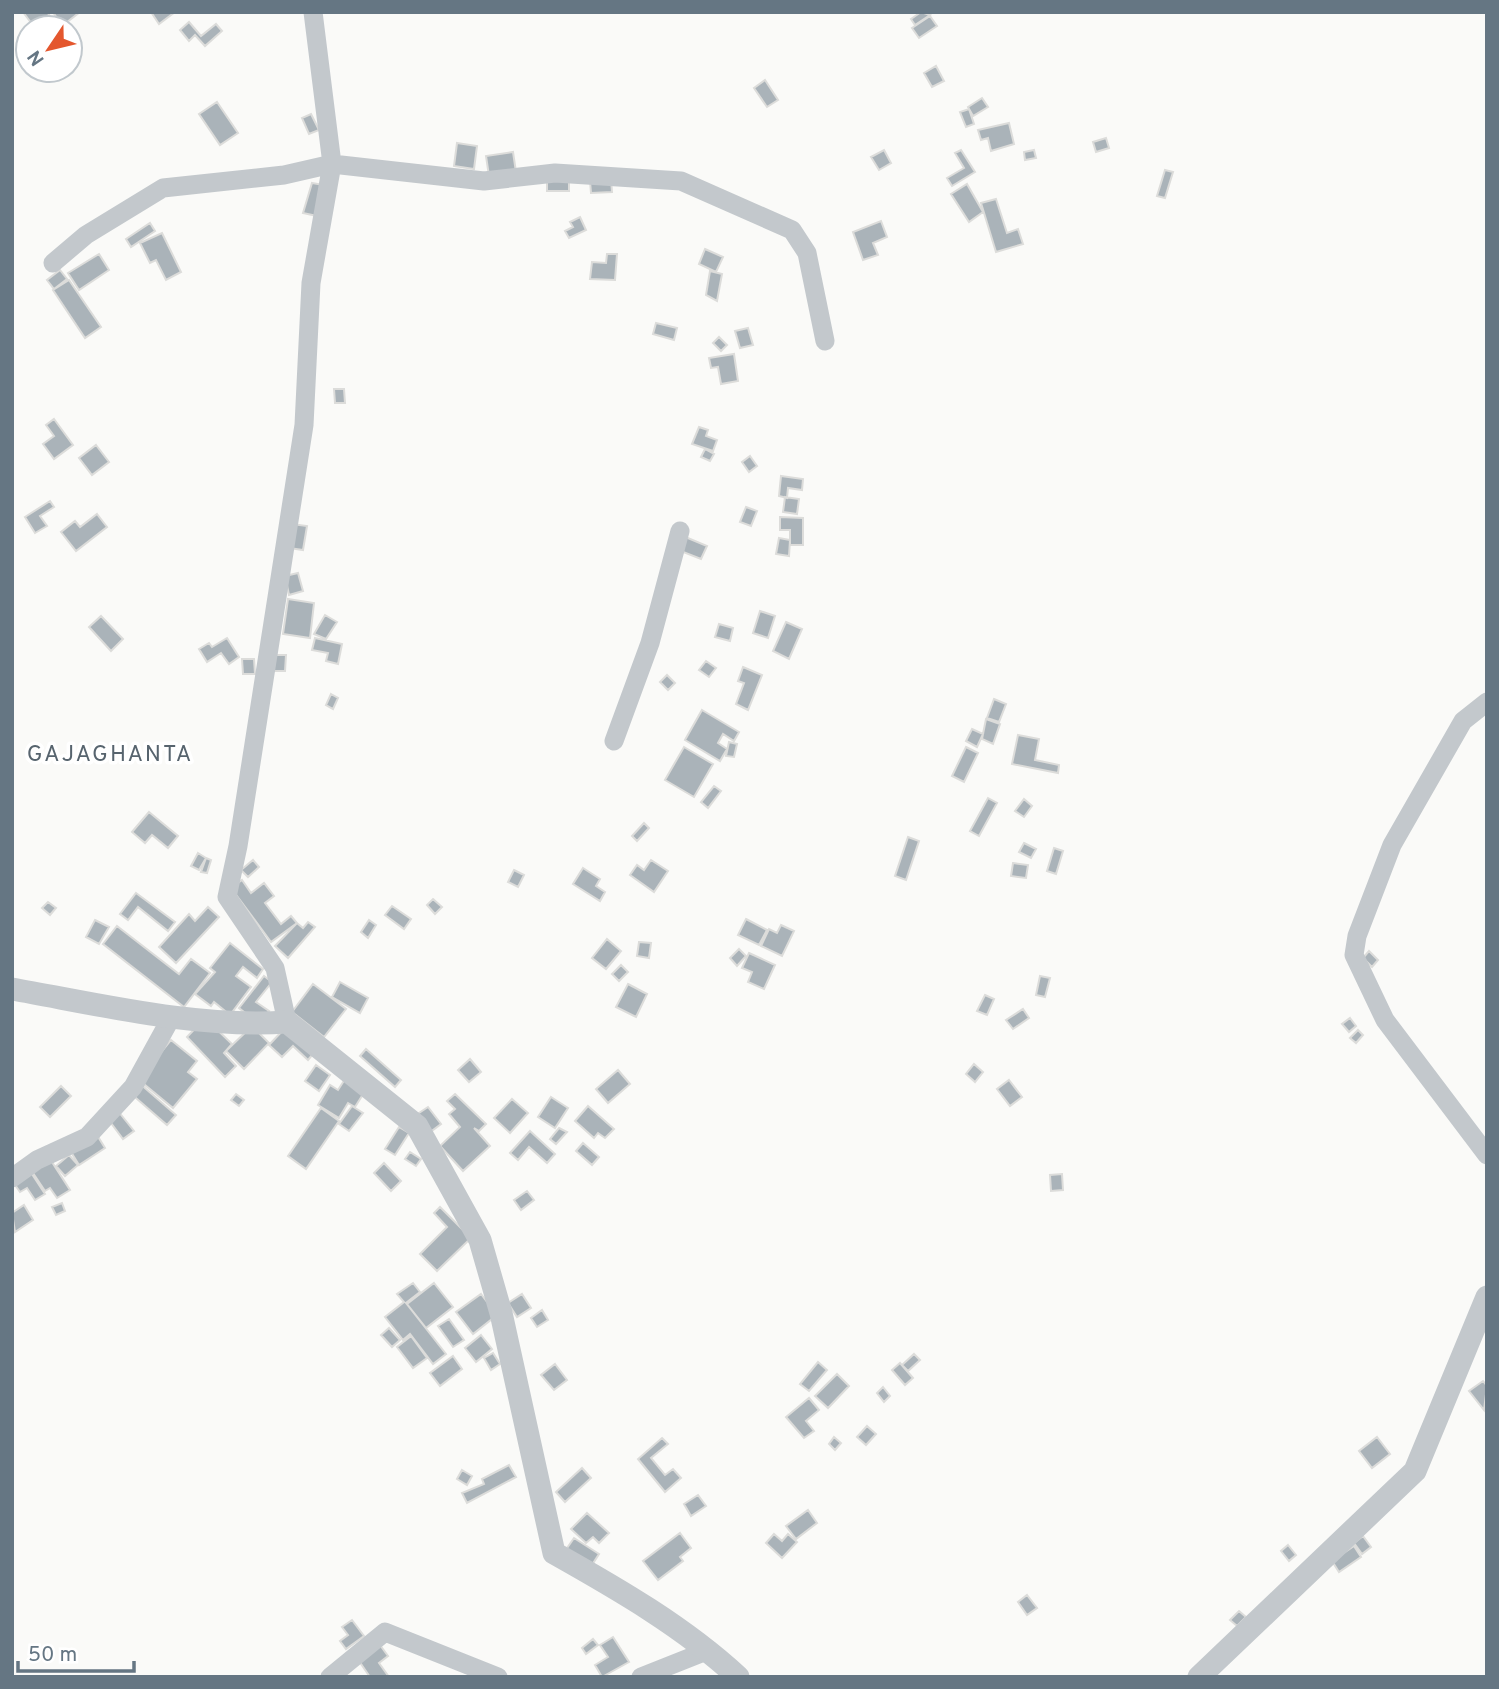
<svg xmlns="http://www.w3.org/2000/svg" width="1499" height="1689" font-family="Overpass,sans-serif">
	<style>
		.building { fill: #aab3b9; stroke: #dcdcda; stroke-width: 2 }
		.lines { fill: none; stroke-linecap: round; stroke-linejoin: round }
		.minor { stroke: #c3c8cc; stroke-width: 19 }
		.tertiary { stroke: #c3c8cc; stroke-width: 23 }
		.labels { text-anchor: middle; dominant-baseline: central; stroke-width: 7; stroke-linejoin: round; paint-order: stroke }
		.quarter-label { font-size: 23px; letter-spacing: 2px; fill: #57646e; stroke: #fff }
	</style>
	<rect width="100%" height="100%" fill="#fafaf8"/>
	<path class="building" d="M23 12H47L57 26 35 28Z
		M53 12H80L62 26Z
		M151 12H175L159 24Z
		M921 12 930 15 915 25 911 19Z
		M930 16 937 26 919 38 912 28Z
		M189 22 201 36 216 24 222 31 205 46 195 35 189 41 180 30Z
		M936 66 944 81 932 87 924 73Z
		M765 80 778 100 767 107 754 88Z
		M982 98 988 107 973 116 968 107Z
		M217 102 238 133 220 145 199 114Z
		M969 109 974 124 966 127 960 112Z
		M311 114 319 130 309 134 302 118Z
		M1009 123 1014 144 991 151 988 138 981 140 978 130Z
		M1106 138 1109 148 1096 152 1093 142Z
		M457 143 477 146 474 169 454 166Z
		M884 150 891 163 879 170 871 157Z
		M961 150 975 172 952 186 947 178 964 168 955 153Z
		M1034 150 1036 158 1025 160 1024 152Z
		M513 152 516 172 489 176 486 156Z
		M1165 170 1173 172 1165 198 1157 196Z
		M611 179 612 192 591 193 590 181Z
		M547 180H569V191H547Z
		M312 183 324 185 317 216 303 213Z
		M967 184 983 212 969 222 951 194Z
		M996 199 1007 233 1018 229 1023 244 996 252 981 203Z
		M580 217 586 230 569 238 565 231 573 227 570 222Z
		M881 221 887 237 873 243 878 255 863 260 853 232Z
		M150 223 155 231 131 247 126 239Z
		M162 233 181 272 166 280 156 260 150 263 140 243Z
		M705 249 723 257 716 272 699 264Z
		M99 254 109 270 79 290 68 273Z
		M607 254H617L615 280 590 279 592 262 606 263Z
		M60 270 67 279 54 289 47 280Z
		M710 271 722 274 717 301 706 295Z
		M69 280 101 327 85 338 53 290Z
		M656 323 677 328 674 340 653 334Z
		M748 328 753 345 740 348 735 331Z
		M719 337 727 345 721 351 713 343Z
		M734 354 738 381 721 384 718 367 711 368 709 358Z
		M334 389H344L345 403H335Z
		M54 419 73 445 54 459 43 444 54 436 46 425Z
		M699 427 708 430 706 436 717 440 713 451 692 444Z
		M96 445 109 462 92 475 79 458Z
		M705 449 714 454 710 461 701 457Z
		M750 456 757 466 749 472 742 462Z
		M781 476 803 479 802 490 788 488 787 498 779 496Z
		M785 497 799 499 797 514 783 512Z
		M50 501 54 507 40 516 47 526 35 533 25 517Z
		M746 507 757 511 751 526 740 522Z
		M97 514 107 527 76 551 61 532 75 521 80 527Z
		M780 517 803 518V545H790V530H780Z
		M292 524 307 526 303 550 289 548Z
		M683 536 707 546 701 559 678 550Z
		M779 538 790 540 789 556 776 554Z
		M298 573 303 591 289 595 285 576Z
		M288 599 314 603 310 638 283 634Z
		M760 611 775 616 768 638 753 633Z
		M325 615 337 622 326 639 314 634Z
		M101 616 123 639 111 651 89 627Z
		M786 622 802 629 789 659 773 651Z
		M719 624 733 628 730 641 715 637Z
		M227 638 239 657 229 664 221 653 207 662 199 649 209 643 212 647Z
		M315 638 342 644 338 664 326 661 328 653 312 650Z
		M273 655H286L285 671H273Z
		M242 659H254L255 674H243Z
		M706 661 716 668 709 677 699 670Z
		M743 667 762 675 748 710 736 704 744 683 738 681Z
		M667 675 675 683 668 690 660 682Z
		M331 694 338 698 333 709 326 705Z
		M994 699 1006 704 999 722 987 718Z
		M702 710 739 732 734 741 723 734 718 743 727 749 720 761 685 740Z
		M986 719 1000 724 993 744 982 739Z
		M972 729 983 734 977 747 966 741Z
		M1018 735 1039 739 1035 760 1059 765 1058 773 1012 764Z
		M729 742 737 744 734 757 726 756Z
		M684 747 713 764 694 797 665 780Z
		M966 747 978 753 964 782 952 776Z
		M714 786 721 791 708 808 701 802Z
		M988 798 997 803 979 836 970 831Z
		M1024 799 1032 806 1024 817 1015 811Z
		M149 812 178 836 168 848 152 835 145 843 132 832Z
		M644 823 649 828 637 841 632 836Z
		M908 837 919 841 906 880 895 876Z
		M1024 843 1036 849 1031 858 1019 852Z
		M1054 848 1063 851 1056 874 1047 871Z
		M198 853 206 858 199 870 191 866Z
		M206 858 211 860 207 873 201 872Z
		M253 860 259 867 248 877 241 870Z
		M651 860 668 871 654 892 630 875 637 865 644 870Z
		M1013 863 1028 865 1026 878 1011 876Z
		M583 868 600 879 596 886 605 892 600 901 573 884Z
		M514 870 524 875 518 887 508 882Z
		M242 880 251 893 264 883 274 896 265 903 281 924 291 916 297 923 271 942 231 888Z
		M136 893 175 922 168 931 138 907 128 920 120 914Z
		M433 899 442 907 435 914 427 905Z
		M48 902 56 908 50 915 42 908Z
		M392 906 411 919 404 929 385 915Z
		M208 907 219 917 176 963 159 947 189 914 195 921Z
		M746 919 767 930 759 945 738 935Z
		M95 920 109 927 99 944 86 937Z
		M369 920 376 925 368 938 361 932Z
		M308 922 315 927 288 958 275 946 297 923 303 928Z
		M781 925 794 931 782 956 761 946 769 929 777 933Z
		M117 926 179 974 191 959 210 973 184 1007 103 944Z
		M607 939 621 951 606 969 592 958Z
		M639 942 651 943 649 958 637 956Z
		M230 943 263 969 257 978 243 967 236 976 251 987 230 1015 214 1002 211 1006 195 994 215 972 210 968Z
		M739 949 746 956 737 966 730 958Z
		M1369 951 1378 960 1372 967 1363 958Z
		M749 953 775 965 764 989 748 982 752 972 742 968Z
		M621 965 628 972 619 981 612 974Z
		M264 976 272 982 256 1002 269 1011 259 1024 239 1008Z
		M1040 976 1050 978 1045 997 1036 995Z
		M340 982 368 998 360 1013 332 997Z
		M313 984 346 1009 324 1037 292 1012Z
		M628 984 647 994 636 1017 616 1007Z
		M985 995 994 999 987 1015 977 1011Z
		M1023 1009 1029 1018 1013 1029 1006 1020Z
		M205 1018 232 1044 224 1053 236 1066 225 1077 187 1037Z
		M1350 1018 1356 1026 1349 1032 1342 1024Z
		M252 1026 269 1043 244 1069 226 1051Z
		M285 1028 313 1054 308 1060 293 1046 282 1057 269 1045Z
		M1358 1030 1363 1035 1356 1043 1350 1038Z
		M171 1040 197 1061 188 1072 197 1079 173 1108 139 1080Z
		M366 1049 401 1080 395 1087 360 1056Z
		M470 1059 481 1072 469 1082 458 1070Z
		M974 1064 983 1072 975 1082 966 1074Z
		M316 1065 330 1075 319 1091 305 1081Z
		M618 1070 630 1084 608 1103 596 1089Z
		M347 1076 367 1088 355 1107 348 1103 339 1118 318 1105 330 1085 338 1090Z
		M1009 1080 1022 1097 1010 1106 997 1089Z
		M138 1082 176 1115 167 1125 129 1092Z
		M61 1086 71 1096 50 1117 40 1107Z
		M236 1094 244 1100 239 1106 231 1100Z
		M455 1094 486 1124 479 1131 474 1128 490 1146 463 1171 440 1146 460 1127 449 1114 455 1109 447 1101Z
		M551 1097 568 1108 555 1128 538 1117Z
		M512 1099 528 1113 510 1133 494 1118Z
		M352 1106 363 1113 349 1131 339 1124Z
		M588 1106 614 1129 605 1138 598 1133 594 1138 575 1121Z
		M428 1107 441 1124 429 1133 416 1115Z
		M321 1108 339 1121 306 1169 288 1156Z
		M118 1111 134 1131 123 1139 108 1119Z
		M399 1127 409 1133 395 1155 385 1149Z
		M559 1128 567 1132 556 1144 550 1139Z
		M530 1131 555 1154 547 1163 529 1147 518 1160 510 1153Z
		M97 1135 105 1148 79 1165 71 1152Z
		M583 1143 599 1157 592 1165 576 1151Z
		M410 1152 421 1159 416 1166 405 1159Z
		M69 1155 78 1165 65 1176 56 1166Z
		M50 1159 70 1190 57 1198 50 1188 45 1191 31 1170Z
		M384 1163 401 1181 391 1191 374 1173Z
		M30 1171 45 1194 35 1200 27 1188 20 1192 13 1182Z
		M1062 1174 1063 1190 1051 1191 1050 1175Z
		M527 1191 534 1200 521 1210 514 1200Z
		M62 1203 65 1211 56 1215 52 1207Z
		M24 1205 33 1220 15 1232 12 1213Z
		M440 1207 471 1238 437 1271 420 1254 447 1227 434 1213Z
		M413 1283 420 1292 406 1303 446 1354 433 1364 410 1334 403 1340 385 1317 404 1302 397 1294Z
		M434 1283 453 1307 426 1328 407 1304Z
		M481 1294 497 1315 473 1334 456 1312Z
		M522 1294 531 1308 517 1317 508 1303Z
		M542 1310 548 1320 537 1327 531 1318Z
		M449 1319 464 1340 453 1347 438 1326Z
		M389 1328 400 1340 392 1347 381 1335Z
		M481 1335 492 1349 476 1362 465 1348Z
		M411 1336 427 1358 413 1368 397 1347Z
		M493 1353 500 1364 491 1370 484 1358Z
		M914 1354 920 1360 908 1371 902 1365Z
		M453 1356 462 1369 440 1386 430 1373Z
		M818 1362 827 1370 809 1391 800 1384Z
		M900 1363 913 1378 905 1385 892 1370Z
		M555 1364 567 1380 554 1390 541 1375Z
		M837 1374 849 1386 828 1408 815 1396Z
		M1483 1381 1487 1386 1484 1410 1469 1391Z
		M883 1387 890 1396 884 1402 877 1393Z
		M809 1398 819 1410 806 1421 814 1431 804 1438 786 1417Z
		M867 1426 876 1434 866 1445 857 1437Z
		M834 1437 841 1443 835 1450 829 1444Z
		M1377 1437 1390 1454 1372 1468 1359 1451Z
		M662 1438 668 1444 651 1458 665 1475 673 1469 681 1478 665 1492 638 1459Z
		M509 1465 516 1477 467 1503 462 1493 484 1484 482 1479Z
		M582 1468 591 1478 565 1502 556 1492Z
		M462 1470 472 1476 467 1485 457 1479Z
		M698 1495 706 1506 691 1516 684 1504Z
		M808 1510 817 1523 796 1539 786 1526Z
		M587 1513 609 1533 599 1543 593 1537 586 1543 571 1529Z
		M680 1533 691 1548 680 1557 683 1561 658 1580 643 1561Z
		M774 1534 782 1541 788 1534 797 1542 782 1558 766 1543Z
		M1363 1536 1371 1547 1362 1554 1354 1543Z
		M574 1538 599 1554 590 1568 565 1551Z
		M1288 1545 1296 1555 1289 1561 1281 1551Z
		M1354 1546 1361 1557 1339 1572 1332 1561Z
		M1027 1595 1037 1608 1027 1615 1018 1602Z
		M1239 1611 1246 1617 1237 1626 1230 1620Z
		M352 1620 364 1636 346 1649 340 1641 348 1635 342 1627Z
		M613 1637 629 1662 602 1677 595 1665 608 1657 600 1645Z
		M593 1639 598 1645 586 1654 582 1648Z
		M380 1645 388 1656 379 1663 389 1677H370L359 1661Z"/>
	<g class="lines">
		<path class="minor" d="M53 263 86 235 163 188 284 175 332 164 484 181 555 173 681 181 792 230 807 253 825 341
			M1487 702 1463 721 1392 845 1357 936 1354 955 1385 1020 1487 1155
			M614 741 650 643 680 531
			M287 1022 275 968 227 897 238 846 304 425 311 283 332 164 313 12
			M12 1178 37 1160 87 1137 133 1087 171 1018
			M330 1677 385 1632 498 1677
			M641 1677 709 1650"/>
		<path class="tertiary" d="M12 989C102 1005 196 1028 287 1022L417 1126 480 1240 501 1313 554 1553C618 1589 684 1627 738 1677
			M1199 1677 1415 1471 1487 1297"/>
	</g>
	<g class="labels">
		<g class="quarter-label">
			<text x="110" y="755">GAJAGHANTA</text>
		</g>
	</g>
	<rect width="1499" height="1689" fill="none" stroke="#657683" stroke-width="28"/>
	<g transform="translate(49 49) rotate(235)"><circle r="33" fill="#ffffff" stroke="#c1c8cd" stroke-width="2"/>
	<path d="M0-5L12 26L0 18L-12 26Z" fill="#e4572e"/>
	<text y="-10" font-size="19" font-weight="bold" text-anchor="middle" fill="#657683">N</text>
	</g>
	<path d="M18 1661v10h116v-10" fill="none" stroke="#657683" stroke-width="3.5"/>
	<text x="28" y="1661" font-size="21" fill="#657683" stroke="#ffffff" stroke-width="5" paint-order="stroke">50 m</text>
</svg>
